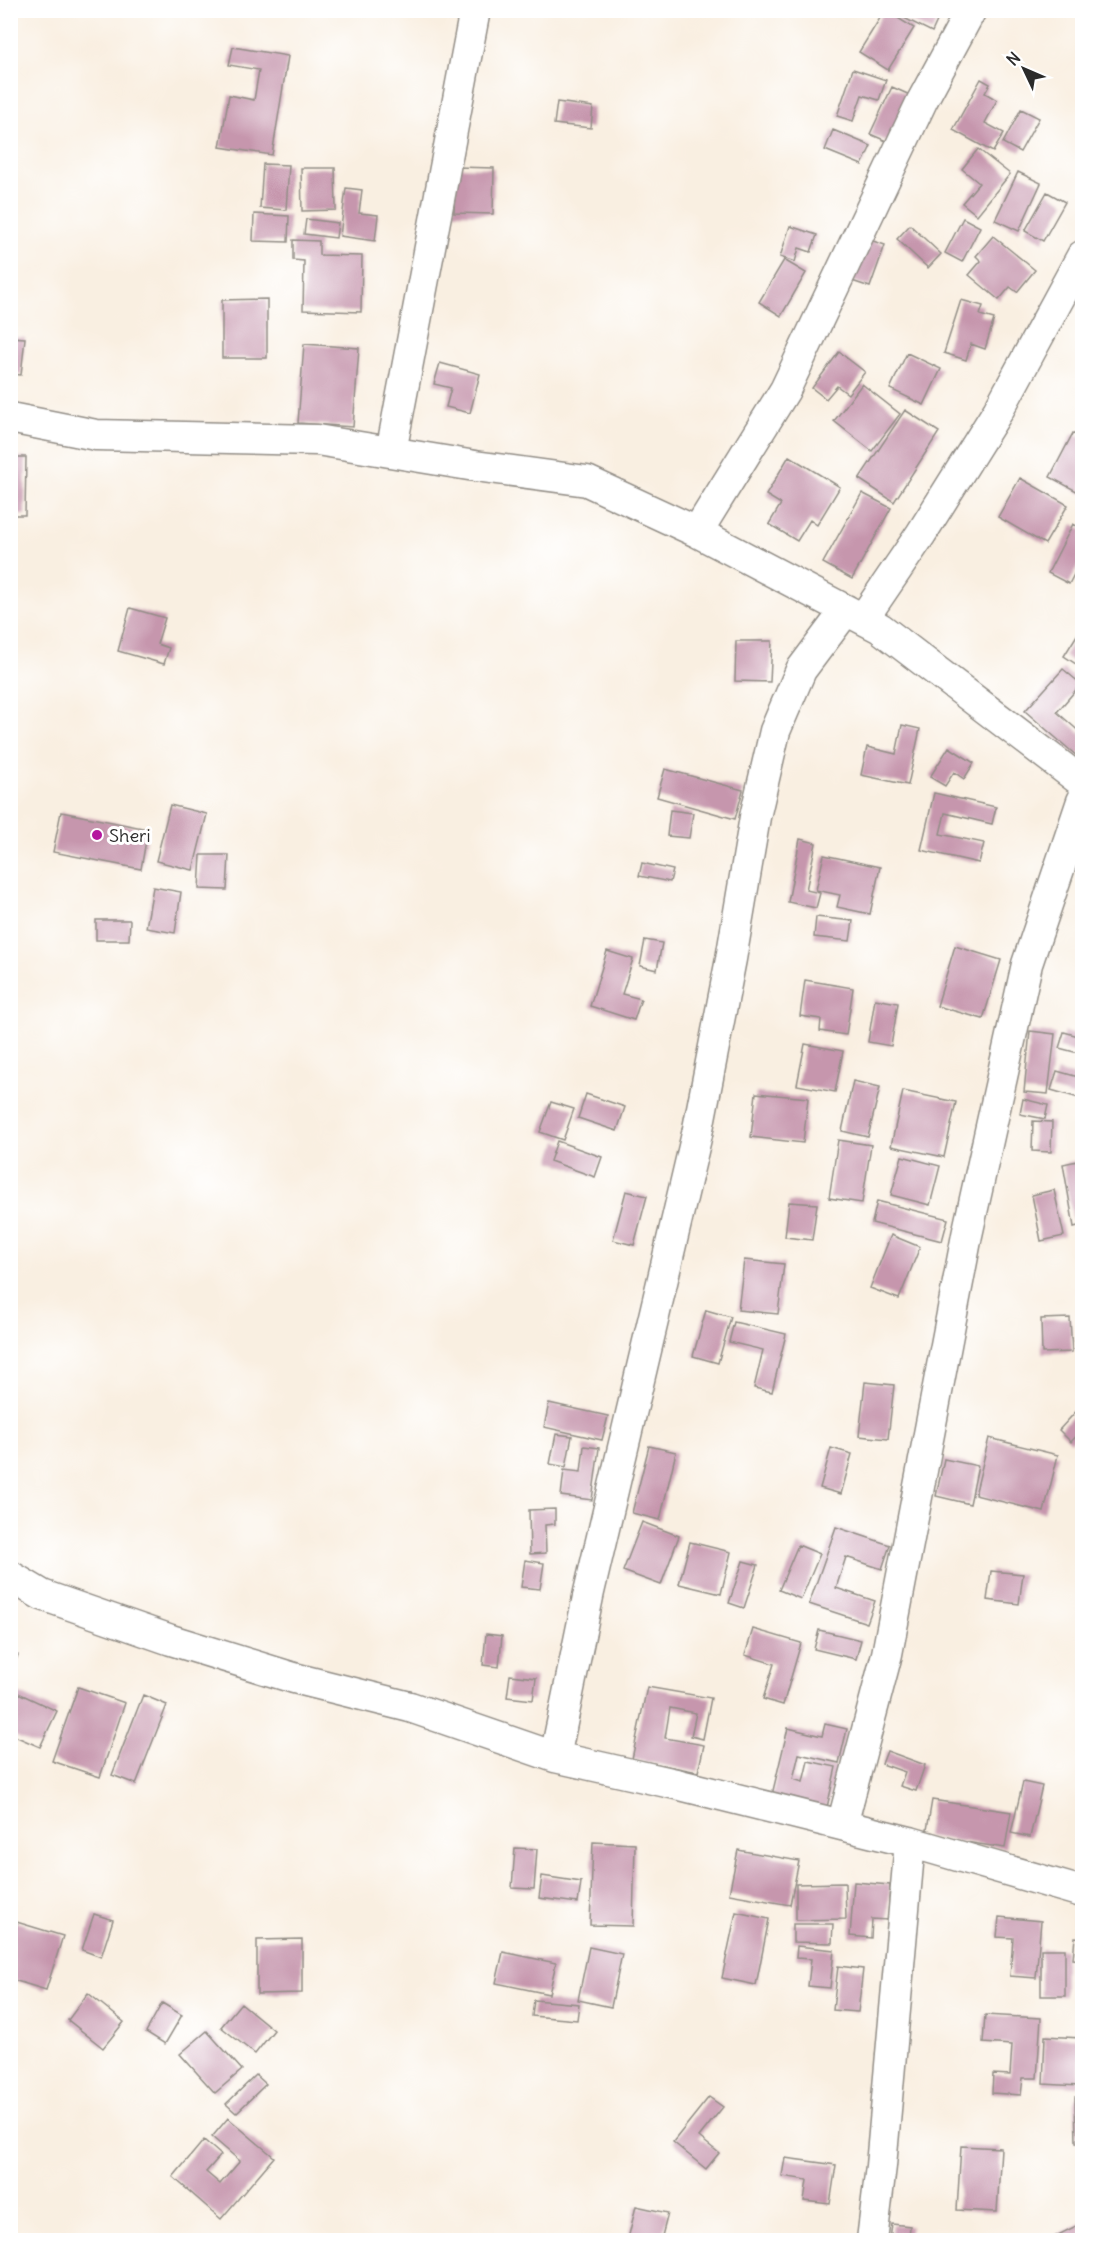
<svg xmlns="http://www.w3.org/2000/svg" width="1093" height="2251" font-family="Delius,sans-serif">
	<style>
		.building { fill: #c696ad }
		.lines { fill: none; stroke-linecap: round; stroke-linejoin: round }
		.minor-casing { stroke: #928d86; stroke-width: 33 }
		.minor { stroke: #fff; stroke-width: 30 }
		.poi-dot { fill: #b5179e; stroke: #fff; stroke-width: 2 }
		.labels { text-anchor: middle; dominant-baseline: central; stroke-width: 6; stroke-linejoin: round; paint-order: stroke }
		.poi-label { font-size: 18px; fill: #2b2b2b; stroke: #fff; text-anchor: start }
	</style>
	<rect width="100%" height="100%" fill="#fff"/>
	<filter id="ink" filterUnits="userSpaceOnUse"><feTurbulence type="fractalNoise" baseFrequency=".0167" numOctaves="2"/><feDisplacementMap in="SourceGraphic" scale="12" xChannelSelector="R" yChannelSelector="G"/><feConvolveMatrix kernelMatrix="1 2 1 2 8 2 1 2 1" color-interpolation-filters="sRGB"/></filter>
	<filter id="wash" filterUnits="userSpaceOnUse"><feTurbulence type="fractalNoise" baseFrequency=".008" numOctaves="4" result="noise"/><feDisplacementMap in="SourceGraphic" scale="24" xChannelSelector="R" yChannelSelector="G"/><feGaussianBlur stdDeviation="1.35" result="paint"/><feColorMatrix in="noise" values="0 0 0 0 0 0 0 0 0 0 0 0 0 0 0 0 0 1.4 0 .05"/><feComposite in="paint" operator="in"/></filter>
	<g filter="url(#wash)">
		<rect width="100%" height="100%" fill="#f9efe1"/>
		<g id="blocks">
			<path class="building" d="M885 10 914 28 888 70 859 52Z
				M888 10H942L932 32Z
				M233 47 288 56 272 155 220 147 229 95 254 100 259 70 229 65Z
				M853 69 886 80 879 100 862 95 853 121 837 116Z
				M981 79 990 84 985 93 997 100 985 123 1004 133 993 152 953 130Z
				M892 87 912 96 891 143 870 134Z
				M557 102 593 107 591 128 554 124Z
				M1021 109 1039 118 1020 152 1003 143Z
				M833 130 871 146 862 165 825 150Z
				M978 149 1010 174 977 215 962 203 979 183 962 169Z
				M263 164 289 165 286 210 260 208Z
				M456 167 494 168 493 214 454 213Z
				M301 168H335L336 210 302 211Z
				M1018 172 1041 183 1019 231 995 220Z
				M346 188 362 190 359 213 378 215 375 241 340 236Z
				M1047 192 1065 202 1043 241 1025 231Z
				M254 214 289 216 288 242 253 241Z
				M963 218 980 227 962 262 945 253Z
				M306 219 338 223 336 238 304 234Z
				M910 225 941 254 928 268 897 239Z
				M790 226 817 235 811 252 799 248 795 262 780 257Z
				M993 236 1035 270 1017 292 1010 287 999 300 969 275 981 261 976 256Z
				M867 239 885 245 870 287 852 281Z
				M293 240 319 241V255L362 256 361 312 303 310 304 261 293 260Z
				M784 260 806 273 781 316 759 302Z
				M267 299V358H222V300Z
				M961 300 983 306 980 315 994 319 985 349 971 344 966 360 944 353Z
				M10 337 25 338 21 375 10 374Z
				M304 344 359 348 353 427 298 423Z
				M839 352 865 372 848 394 837 386 826 399 812 388Z
				M907 353 941 369 924 405 890 389Z
				M440 363 480 374 470 413 446 407 451 388 434 384Z
				M862 384 900 414 872 451 834 421Z
				M905 410 939 432 894 502 859 479Z
				M1073 433 1082 437V494L1050 477Z
				M789 456 840 487 817 525 810 520 797 541 769 524 781 504 766 495Z
				M10 457H26L25 515H10Z
				M1020 478 1068 505 1045 544 998 517Z
				M862 493 891 508 852 579 823 563Z
				M1073 524 1082 529V559L1069 584 1048 573Z
				M130 608 165 618 157 644 169 648 164 664 118 651Z
				M1082 627V668L1064 656Z
				M736 641H772L770 682 735 681Z
				M1063 669 1081 684 1057 712 1082 734V752L1078 757 1025 711Z
				M902 725 920 729 908 785 861 775 867 747 896 754Z
				M949 747 974 763 964 779 954 772 945 786 930 777Z
				M665 769 743 790 735 819 657 797Z
				M934 793 996 807 992 824 945 813 940 834 984 843 979 863 921 850Z
				M170 805 207 814 193 870 156 861Z
				M670 810 693 813 689 838 667 836Z
				M61 812 148 829 141 869 53 852Z
				M800 839 816 843 806 890 820 893 816 908 788 902Z
				M201 855H229L227 890 199 889Z
				M824 855 880 867 870 914 837 907 840 895 816 890Z
				M642 863 673 870 670 882 639 876Z
				M153 887 181 892 175 933 146 928Z
				M816 917 853 921 850 941 814 937Z
				M96 920H130L129 940H96Z
				M645 940 662 943 657 970 640 966Z
				M955 946 1001 960 983 1019 937 1006Z
				M607 951 633 959 622 994 641 999 634 1020 590 1006Z
				M805 980 853 988 846 1035 820 1031 821 1019 800 1016Z
				M875 999 898 1003 891 1046 868 1042Z
				M1030 1031 1055 1034 1048 1094 1024 1092Z
				M1064 1032 1082 1037V1054L1059 1048Z
				M805 1044 843 1051 835 1092 797 1085Z
				M1057 1071 1082 1078V1099L1051 1090Z
				M853 1081 880 1087 868 1137 842 1131Z
				M903 1091 956 1102 944 1157 891 1146Z
				M756 1093 808 1098 803 1143 751 1137Z
				M586 1094 625 1107 617 1131 578 1118Z
				M1023 1099 1048 1105 1045 1119 1020 1114Z
				M551 1102 574 1109 563 1140 540 1132Z
				M1033 1121 1052 1122 1051 1152 1032 1151Z
				M838 1140 871 1145 862 1203 829 1198Z
				M557 1141 602 1157 595 1177 550 1161Z
				M902 1156 940 1166 930 1205 891 1195Z
				M1082 1160V1225L1074 1227 1063 1164Z
				M1054 1190 1064 1236 1041 1241 1032 1195Z
				M626 1191 647 1196 634 1245 613 1240Z
				M877 1201 948 1219 942 1241 872 1223Z
				M789 1202 817 1204 812 1240 785 1237Z
				M891 1235 920 1247 899 1299 870 1288Z
				M744 1260 784 1264 778 1314 738 1310Z
				M706 1310 731 1317 718 1363 693 1356Z
				M1070 1318 1072 1352 1042 1353 1041 1319Z
				M734 1322 786 1334 772 1392 754 1388 763 1350 729 1342Z
				M865 1382 894 1385 888 1439 859 1436Z
				M549 1403 608 1416 602 1440 544 1427Z
				M1082 1405V1430L1071 1442 1059 1430Z
				M556 1434 572 1436 566 1467 550 1464Z
				M989 1438 1058 1455 1044 1512 975 1495Z
				M584 1446 599 1448 592 1500 561 1496 564 1470 581 1472Z
				M649 1446 676 1452 660 1520 632 1513Z
				M831 1448 852 1454 841 1494 820 1488Z
				M944 1459 978 1466 970 1504 936 1496Z
				M555 1509V1524L545 1525 546 1553 530 1554 529 1510Z
				M642 1522 679 1536 661 1585 623 1571Z
				M836 1527 890 1545 882 1569 846 1557 836 1588 875 1601 867 1623 809 1604Z
				M690 1542 731 1552 721 1594 679 1584Z
				M798 1545 820 1554 801 1599 779 1590Z
				M525 1560 544 1563 540 1589 521 1587Z
				M743 1561 758 1565 744 1608 729 1603Z
				M991 1571 1023 1574 1019 1604 987 1600Z
				M753 1629 801 1643 783 1705 763 1699 774 1664 745 1655Z
				M819 1630 861 1640 856 1659 814 1649Z
				M486 1634 502 1636 499 1667 483 1665Z
				M10 1652 18 1655 11 1673H10Z
				M510 1675 536 1678 533 1700 507 1697Z
				M78 1687 125 1703 100 1777 52 1761Z
				M647 1687 711 1698 703 1739 691 1736 696 1713 670 1708 665 1738 704 1745 698 1772 632 1759Z
				M14 1691 57 1711 40 1747 10 1734V1698Z
				M143 1695 167 1705 136 1784 112 1775Z
				M825 1724 847 1729 839 1763 799 1754 793 1779 803 1782 808 1761 836 1767 826 1812 771 1799 788 1728 822 1736Z
				M887 1751 925 1765 916 1791 900 1786 905 1772 882 1764Z
				M1023 1782 1042 1786 1030 1837 1011 1833Z
				M932 1800 1011 1812 1005 1848 926 1836Z
				M593 1842 635 1844 633 1926 590 1925Z
				M515 1848 537 1849 534 1889 512 1888Z
				M738 1850 799 1861 790 1905 729 1894Z
				M542 1876 581 1882 578 1903 539 1898Z
				M854 1882 890 1885 888 1920 872 1919 871 1938 850 1936Z
				M845 1883 846 1919 796 1920V1884Z
				M736 1912 769 1919 756 1985 722 1978Z
				M94 1914 113 1920 101 1957 82 1950Z
				M999 1917 1041 1921 1036 1978 1010 1976 1013 1938 997 1937Z
				M10 1920 63 1936 46 1990 10 1979Z
				M793 1924H833L832 1943 793 1942Z
				M1075 1937 1082 1938V1960L1073 1959Z
				M302 1939V1993L257 1994V1940Z
				M797 1946 834 1950 830 1988 808 1986 811 1959 796 1958Z
				M589 1947 622 1954 611 2007 578 2000Z
				M1041 1949H1065V1996H1041Z
				M503 1952 556 1963 549 1994 496 1983Z
				M838 1966 863 1969 858 2012 833 2010Z
				M88 1993 124 2022 103 2048 68 2020Z
				M534 2000 579 2004 577 2020 532 2016Z
				M162 2003 182 2015 165 2044 146 2032Z
				M241 2003 274 2030 255 2054 221 2027Z
				M985 2015 1041 2018 1037 2078H1023L1021 2095 992 2093 993 2074 1010 2075 1012 2045 983 2043Z
				M207 2031 242 2070 215 2093 180 2054Z
				M1045 2036 1081 2038 1079 2086 1043 2084Z
				M256 2075 266 2084 236 2113 226 2104Z
				M709 2097 723 2107 699 2137 719 2153 706 2169 673 2142Z
				M1075 2097H1082V2143H1076Z
				M228 2118 274 2157 221 2219 173 2177 204 2140 221 2155 206 2172 220 2184 240 2161 212 2137Z
				M961 2146 1001 2148 997 2212 957 2210Z
				M785 2158 836 2165 830 2204 804 2201 807 2180 782 2176Z
				M636 2206 668 2213 661 2240 628 2239Z
				M1082 2223V2240H1053L1052 2238Z
				M892 2224 910 2226 909 2240H890Z"/>
		</g>
	</g>
	<g filter="url(#ink)">
		<use href="#blocks" fill-opacity="0" stroke="#928d86" stroke-width="1.5"/>
		<g class="lines">
			<defs>
				<path id="minor" d="M10 418 96 435 317 440 475 466 587 481 697 532 880 628 1082 782
					M391 452 475 10
					M697 532 785 390 922 101 971 10
					M863 619 921 534 998 411 1082 256
					M10 1576 42 1595 171 1640 294 1678 410 1707 555 1757 680 1785 910 1842 1082 1892
					M555 1757 589 1592 697 1134 731 959 755 817 775 731 801 670 846 610
					M842 1825 887 1654 967 1235 1027 964 1082 801
					M872 2240 881 2166 910 1842"/>
			</defs>
			<use href="#minor" class="minor-casing"/>
			<use href="#minor" class="minor"/>
		</g>
	</g>
	<circle class="poi-dot" cx="97" cy="835" r="6"/>
	<g class="labels">
		<g class="poi-label">
			<text x="109" y="835">Sheri</text>
		</g>
	</g>
	<rect width="1093" height="2251" fill="none" stroke="#fff" stroke-width="36"/>
	<g transform="translate(1024 69) rotate(314)" stroke="#ffffff" stroke-width="4.5" paint-order="stroke">
	<path d="M0-4.5L10 22L0 15L-10 22Z" fill="#2b2b2b"/>
	<text y="-9" font-size="16" font-weight="bold" text-anchor="middle" fill="#2b2b2b">N</text>
	</g>
</svg>
